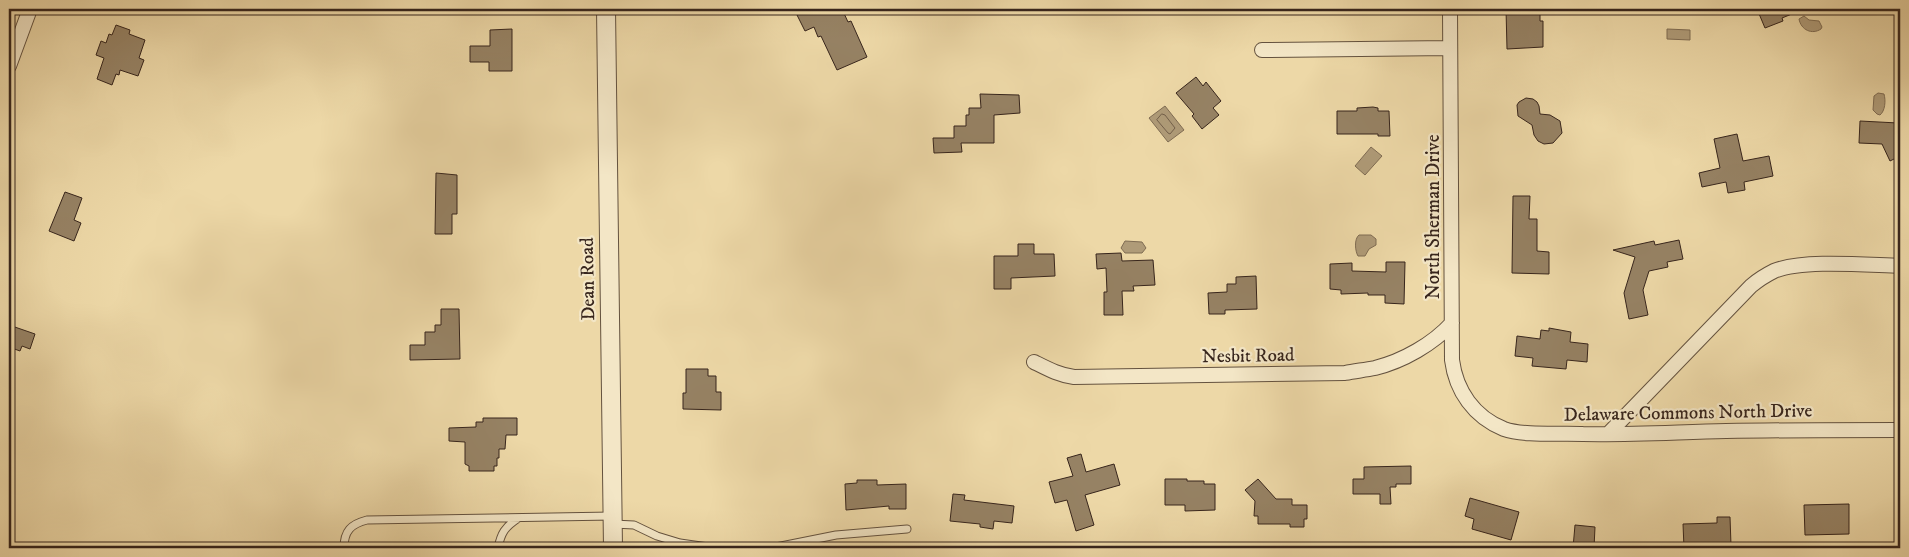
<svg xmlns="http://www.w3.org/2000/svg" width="1909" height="557" font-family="'IM FELL DW Pica',serif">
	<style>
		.water { fill: #af9b78; stroke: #7f6c53 }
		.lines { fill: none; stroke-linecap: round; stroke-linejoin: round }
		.shore { stroke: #73604a; stroke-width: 1 }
		.building { fill: #968264; stroke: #37251c }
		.service-casing { stroke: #64523f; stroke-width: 9 }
		.minor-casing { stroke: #64523f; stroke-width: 16 }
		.tertiary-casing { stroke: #64523f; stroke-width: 20 }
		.service { stroke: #f3e6c6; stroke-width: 7 }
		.minor { stroke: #f3e6c6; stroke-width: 14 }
		.tertiary { stroke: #f3e6c6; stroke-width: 18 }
		.labels { text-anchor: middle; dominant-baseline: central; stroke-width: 4.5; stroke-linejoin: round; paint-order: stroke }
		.street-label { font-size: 19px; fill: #37251c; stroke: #f3e6c6 }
	</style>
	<rect width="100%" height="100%" fill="#edd8a7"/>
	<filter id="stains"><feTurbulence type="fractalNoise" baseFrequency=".004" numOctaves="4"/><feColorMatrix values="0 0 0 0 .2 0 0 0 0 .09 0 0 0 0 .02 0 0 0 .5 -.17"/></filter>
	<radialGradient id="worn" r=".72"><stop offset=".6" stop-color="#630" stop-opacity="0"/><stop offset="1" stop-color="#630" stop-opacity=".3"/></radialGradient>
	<path class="water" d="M1804 16 1809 20 1819 21 1822 27 1821 29C1812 35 1801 30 1799 19Z
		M1667 29 1690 30V40L1667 39Z
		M1878 93 1884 94C1886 101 1885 111 1880 115L1877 114 1873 110 1874 96Z
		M1165 106 1184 130 1168 142 1149 118Z
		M1371 147 1382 156 1365 175 1355 166Z
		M1359 235H1371L1376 239V245L1369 249 1365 256H1358C1355 251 1354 239 1359 235Z
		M1125 241 1142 242 1146 248 1142 253H1125L1121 248Z"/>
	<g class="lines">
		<path class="shore" d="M1162 114 1165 115 1175 128 1170 134 1168 133 1157 120Z"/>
	</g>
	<path class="building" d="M811 9H842L848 22 851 21 867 57 837 70 821 36 818 37 814 27 805 31 797 15Z
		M1506 9H1540V21H1543V47L1507 49Z
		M1757 9H1804L1782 18 1783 21 1765 28Z
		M116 25 130 30 129 34 145 40 139 58 144 60 138 76 120 70 119 75 116 74 112 85 97 79 104 58 96 55 101 41 106 43 109 34 112 35Z
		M512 29V71H489V62H470V46H490V30Z
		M1196 77 1203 86 1206 82 1221 101 1213 108 1219 115 1202 129 1192 116 1194 114 1176 93Z
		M980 94 1019 95 1020 113 994 115V143H961L962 152 934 153 933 138H954V126H966V115H969V108H981Z
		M1526 98 1533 99 1537 102 1539 106 1540 114 1550 115 1560 121 1562 133 1553 143 1544 144 1538 141 1534 135 1532 125 1518 116 1517 105 1519 102Z
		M1373 107 1378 108V111H1389L1390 136H1378V134H1337V111H1357V108Z
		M1860 121 1898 123V130H1900V156L1890 161 1882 144 1859 143Z
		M1737 134 1743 161 1769 156 1773 176 1744 182 1745 190 1728 193 1726 182 1702 187 1699 173 1720 168 1714 139Z
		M436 173 457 175V214H452V234H435Z
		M65 192 82 198 74 220 81 223 74 241 49 231Z
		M1513 196H1530L1529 219H1537V251L1549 252V274L1512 273Z
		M1679 240 1683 259 1667 262 1668 267 1649 271 1643 290 1648 315 1629 319 1624 293 1635 257 1613 250 1654 241 1655 245Z
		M1018 244H1034V254H1054L1055 276 1011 278V289H994V256H1018Z
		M1121 253 1122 261 1153 260 1155 285 1133 286 1134 291H1122L1123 315H1104V292H1107L1106 268 1097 269 1096 254Z
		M1386 262H1405L1404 304 1385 303V295H1368V293L1341 294V290L1330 289V264L1352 263V271L1386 272Z
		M1256 276 1257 309 1225 310V314H1209L1208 293 1227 292V284H1236V277Z
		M441 309H459L460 359 410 360V345H425V332H435V325H441Z
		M9 325 35 334 30 349 22 346 20 351 9 347Z
		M1549 328 1571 332 1570 342 1588 344 1587 362 1567 360 1566 369 1532 366 1533 358 1515 356 1517 336 1540 339 1541 330 1549 331Z
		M686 369H708V376H716V392H721V410L683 409V393H686Z
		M483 418H517V435H506L505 449H499V458H497V466H494V471H469V466L465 464V442L449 441V428L476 427V422H483Z
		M1081 454 1086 472 1114 464 1120 485 1085 495 1094 525 1076 531 1067 500 1055 503 1049 482 1073 476 1067 458Z
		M1411 466V484H1396V487H1390L1391 504H1380V494H1353V479H1364V467Z
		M1165 479H1187V481H1204V484H1215V510L1185 511V505H1165Z
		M1258 479 1276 499H1292V505H1307V519H1304V527H1290V524H1258V516H1254L1255 501 1245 490Z
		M857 480H877V485L906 484V509H889V506L846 510 845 484 857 483Z
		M953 494 965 495 964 500 1014 506 1012 523 994 521 993 529 980 527V524L950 521Z
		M1470 498 1519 512 1511 540 1472 529 1474 519 1465 516Z
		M1849 504V534L1805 535 1804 505Z
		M1717 517H1730L1731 545H1716V548H1684L1683 524 1717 523Z
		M1575 525 1595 527 1594 548H1573Z"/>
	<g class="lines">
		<defs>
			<path id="service" d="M613 524 634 525 657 536 680 543 715 548
				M344 548C344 531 351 524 367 520L612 516
				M498 548C501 533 505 527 517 519
				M757 548 776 547 836 535 907 529"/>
			<path id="minor" d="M1450 9 1452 360C1456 391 1474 417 1504 429 1523 436 1561 433 1583 434 1630 435 1678 432 1726 431 1784 430 1842 430 1900 430
				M1262 50 1450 48
				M9 66 30 9
				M1034 362C1048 369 1059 375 1074 377L1345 373C1355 371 1365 370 1375 368 1403 361 1433 344 1452 323
				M1608 434 1751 286C1758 280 1766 275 1774 271 1803 259 1866 265 1900 266"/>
			<path id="tertiary" d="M606 9 613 548"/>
		</defs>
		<use href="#service" class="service-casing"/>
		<use href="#minor" class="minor-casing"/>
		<use href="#tertiary" class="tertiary-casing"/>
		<use href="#service" class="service"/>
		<use href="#minor" class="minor"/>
		<use href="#tertiary" class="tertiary"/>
	</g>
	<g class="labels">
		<g class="street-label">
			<text transform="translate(1433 217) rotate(-90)">North Sherman Drive</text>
			<text transform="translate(588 279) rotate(-91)">Dean Road</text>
			<text transform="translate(1248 356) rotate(-1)">Nesbit Road</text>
			<text transform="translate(1688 413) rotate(-1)">Delaware Commons North Drive</text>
		</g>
	</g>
	<rect width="1909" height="557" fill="none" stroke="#edd8a7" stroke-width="30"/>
	<rect x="10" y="10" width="1889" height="537" fill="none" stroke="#37251c" stroke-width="2.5"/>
	<rect x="15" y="15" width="1879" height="527" fill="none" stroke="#37251c"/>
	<rect width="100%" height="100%" filter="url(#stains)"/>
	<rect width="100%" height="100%" fill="url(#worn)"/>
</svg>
